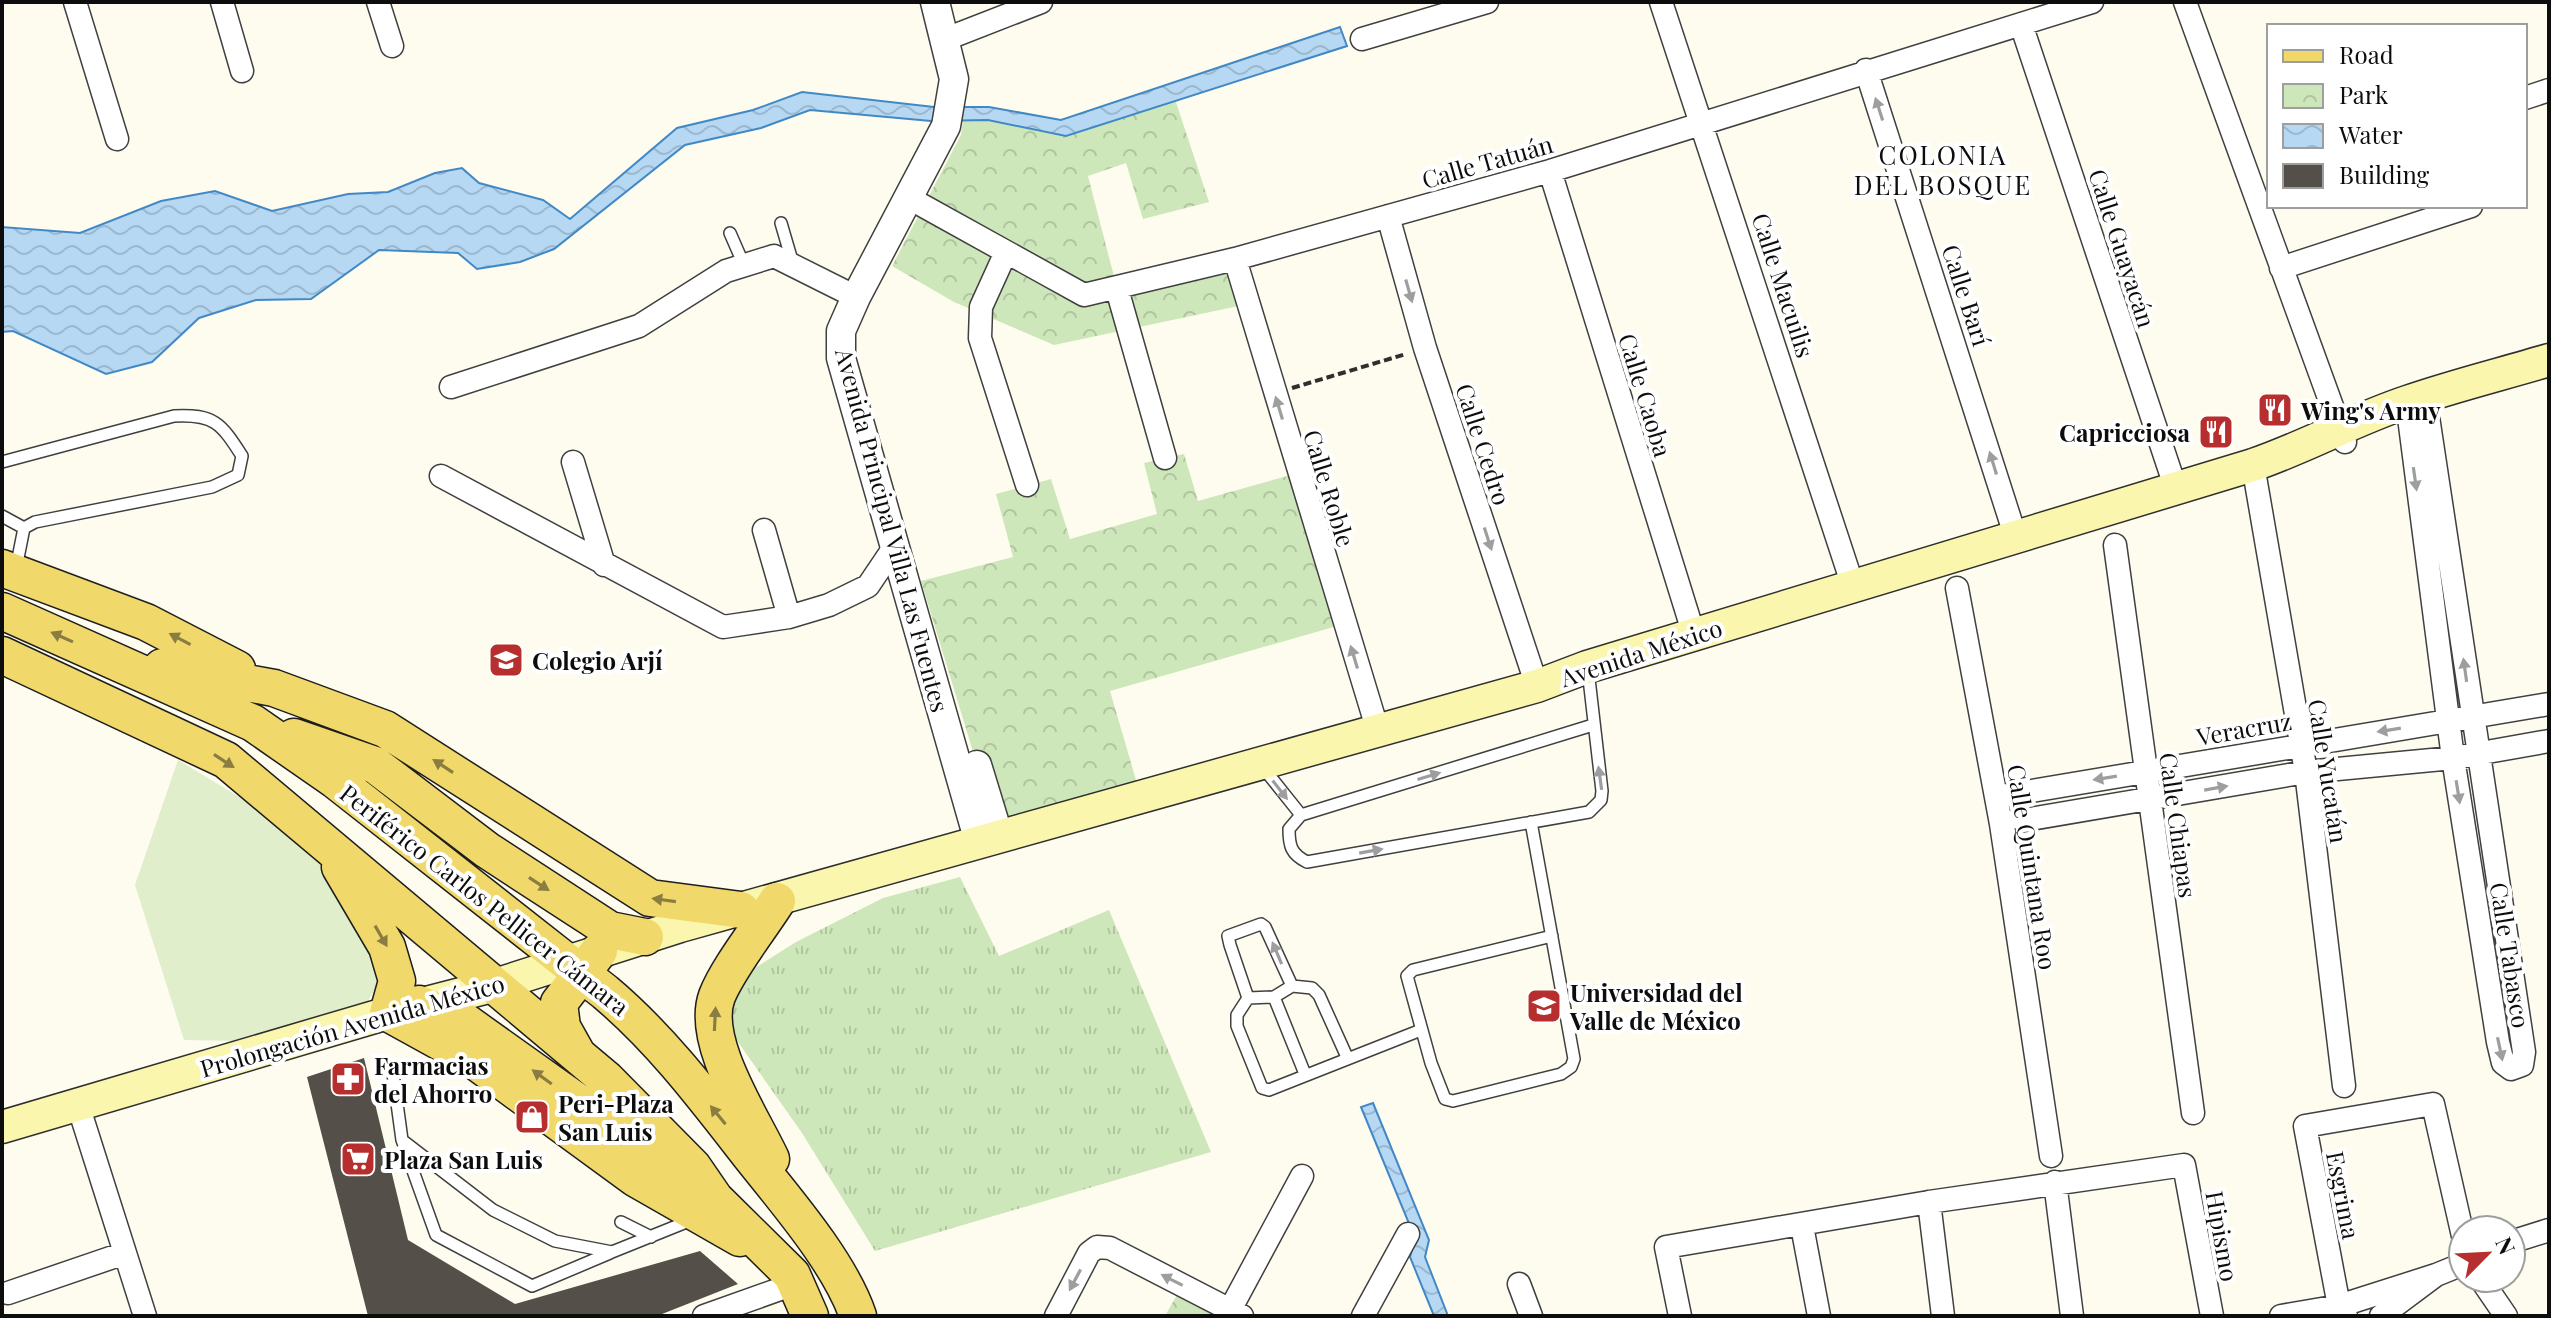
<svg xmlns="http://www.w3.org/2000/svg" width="2551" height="1318" font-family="'Playfair Display',serif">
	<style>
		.grass { fill: url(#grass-tufts) }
		.park { fill: url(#park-crowns) }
		.pitch { fill: #e0eecb }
		.water { fill: url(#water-waves); stroke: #4189c6; stroke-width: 2 }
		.building { fill: #554f4a }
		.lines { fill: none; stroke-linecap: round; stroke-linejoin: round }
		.service-casing { stroke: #404040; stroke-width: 14 }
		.minor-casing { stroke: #404040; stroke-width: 25 }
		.tertiary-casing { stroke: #404040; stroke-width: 31 }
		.secondary-casing { stroke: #2f2f2f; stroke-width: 35 }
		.primary-casing { stroke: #1e1e1e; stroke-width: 39 }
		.path { stroke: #2f2f2f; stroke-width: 4; stroke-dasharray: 8 4; stroke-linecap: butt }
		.service { stroke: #fff; stroke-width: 11 }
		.minor { stroke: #fff; stroke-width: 22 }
		.tertiary { stroke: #fff; stroke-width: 28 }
		.secondary { stroke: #faf6ad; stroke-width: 32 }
		.primary { stroke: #f1d86b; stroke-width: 36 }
		.oneway { fill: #9e9e9e }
		.oneway2 { fill: #8a7d41 }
		.labels { text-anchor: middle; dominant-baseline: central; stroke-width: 8; stroke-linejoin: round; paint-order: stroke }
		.street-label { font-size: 24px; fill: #0d0d0d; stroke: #fff }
		.poi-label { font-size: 24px; font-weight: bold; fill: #0d0d0d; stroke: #fff; text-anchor: start }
		.neighbourhood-label { font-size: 26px; letter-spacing: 2px; fill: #0d0d0d; stroke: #fff }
	</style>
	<defs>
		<pattern id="grass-tufts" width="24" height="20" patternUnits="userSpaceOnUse" patternTransform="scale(2)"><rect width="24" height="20" fill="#cee7ba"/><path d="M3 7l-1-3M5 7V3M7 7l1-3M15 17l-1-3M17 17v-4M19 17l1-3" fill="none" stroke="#b0c59f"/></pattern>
		<pattern id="park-crowns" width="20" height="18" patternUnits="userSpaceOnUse" patternTransform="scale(2)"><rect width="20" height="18" fill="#cee7ba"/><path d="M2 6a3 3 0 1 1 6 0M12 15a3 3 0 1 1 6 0" fill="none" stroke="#b0c59f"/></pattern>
		<pattern id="water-waves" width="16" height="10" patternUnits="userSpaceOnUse" patternTransform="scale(2)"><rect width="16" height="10" fill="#b6d8f3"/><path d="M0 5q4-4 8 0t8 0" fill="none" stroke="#9bb8cf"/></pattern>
	</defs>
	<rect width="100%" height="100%" fill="#fefcee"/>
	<path class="grass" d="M960 877 999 956 1109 910 1211 1152 875 1251 802 1133 733 1035 728 1009 742 976 796 942 883 898Z"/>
	<path class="park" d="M1170 84 1209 202 1143 219 1126 163 1088 176 1117 288 1235 259 1248 304 1054 345 954 302 892 266 961 135 965 106 1061 120Z
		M1184 454 1198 501 1298 473 1344 624 1110 691 1141 797 999 837 921 581 1013 557 996 494 1051 479 1070 539 1157 514 1144 463Z
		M1182 1286 1225 1316H1165Z"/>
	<path class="pitch" d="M178 760 281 822 318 855 376 954 381 978 364 1008 234 1041 184 1040 135 885Z"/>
	<path class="water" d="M1340 27 1347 46 1066 136 988 120 931 121 810 110 761 128 685 145 554 249 520 262 477 269 458 253 379 250 311 299 256 300 199 318 152 362 106 374 13 331 2 332V227L80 233 161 201 215 191 272 211 348 194 388 192 435 173 462 168 479 183 543 200 570 219 677 128 753 110 802 92 934 107H989L1061 120Z
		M1373 1103 1429 1240 1425 1257 1448 1316H1434L1410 1257 1415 1238 1361 1107Z"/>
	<path class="building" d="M364 1058 408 1240 515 1304 700 1251 738 1284 657 1316H368L307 1077Z"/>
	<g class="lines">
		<defs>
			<path id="service" d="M781 223 793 264
				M730 233 744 265
				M2 462 174 416C214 414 221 423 242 456L238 475 212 487 35 522 24 528
				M2 516 24 528
				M16 568 24 528
				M1588 670 1602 791 1601 800 1589 812 1307 862C1291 854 1289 846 1289 829L1301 815 1593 725
				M1261 765 1301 815
				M1531 822 1574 1059 1571 1067 1561 1074 1453 1101 1445 1099 1431 1063 1407 976 1413 970 1552 936
				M1274 997 1305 1074
				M1248 998 1274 997 1292 986
				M1347 1057 1319 995 1312 988 1292 986 1265 927 1261 924 1228 936 1230 945 1248 998 1237 1015V1026L1262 1088 1269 1090 1421 1030
				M393 1074 402 1140 493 1210 555 1241 612 1252 694 1219
				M402 1140 436 1235 532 1286 610 1253
				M621 1222 651 1237"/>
			<path id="minor" d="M75 2 117 139
				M222 2 242 71
				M378 2 392 46
				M1661 2 1853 586
				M2185 2 2345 442
				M2021 24 2176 489
				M946 39 1041 2
				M1362 39 1487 2
				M1866 70 2016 538
				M2525 98 2549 90
				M1550 171 1694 635
				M909 198 1084 295 1235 259 1550 171 2092 2
				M1388 216 1425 348 1537 686
				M1006 252 981 307 980 338 1027 485
				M1235 259 1378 731
				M2281 268 2471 206
				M1117 289 1165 458
				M451 387 639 326 726 271 774 256 856 297
				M2407 402 2453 758 2498 1042 2503 1063 2511 1069 2522 1065 2524 1052 2425 397
				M573 462 604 565
				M2253 465 2306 772 2344 1086
				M441 476 723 627 789 617 829 605 868 586 893 549
				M764 530 789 617
				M2115 545 2193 1113
				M1957 588 2001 824 2051 1156
				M1996 797 2549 704
				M2001 824 2306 772 2453 758 2549 741
				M78 1105 145 1316
				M2055 1182 2072 1316
				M1929 1202 1943 1316
				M1802 1226 1819 1316
				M2511 1242 2549 1230
				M2480 1278 2506 1316
				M1519 1284 1531 1316
				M8 1293 125 1253
				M1230 1310 1302 1176
				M704 1316 797 1283 798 1291
				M1056 1316 1089 1253 1097 1247 1110 1248 1242 1316
				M1363 1316 1408 1234
				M1680 1316 1666 1247 1929 1202 2184 1165 2212 1316
				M2281 1316 2339 1306 2436 1275
				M2346 1316 2339 1306 2305 1126 2433 1104 2463 1236
				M2381 1316 2436 1275 2463 1264"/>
			<path id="tertiary" d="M935 2 954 79 946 126 856 297 841 331V358L979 842
				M977 765 999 837"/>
			<path id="secondary" d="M2 1127 388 1013 492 986 680 926 1537 686 1587 667 2253 465C2306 447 2353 420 2407 402 2453 386 2502 374 2549 360"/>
			<path id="primary" d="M2 568 146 622 237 669
				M2 611 253 723 335 780 605 992C662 1040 706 1099 752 1158 787 1202 840 1263 858 1316
				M2 655 226 760 606 1079 693 1167 715 1199 792 1275 810 1316
				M162 667 274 688 385 729 650 898 741 910
				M294 737 375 765 487 850 610 930 645 937
				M340 867 387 947 397 981 388 1013 475 1061 635 1178 740 1238
				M419 1004 464 1021 673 1170
				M576 1052 562 1027 559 1003 599 951
				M771 1159C752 1118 700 1041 717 996 728 968 760 928 777 901"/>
		</defs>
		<use href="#service" class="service-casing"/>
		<use href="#minor" class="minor-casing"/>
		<use href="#tertiary" class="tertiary-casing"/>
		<use href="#secondary" class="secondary-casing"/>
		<use href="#primary" class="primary-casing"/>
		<path class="path" d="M1292 388 1406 354"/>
		<use href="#service" class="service"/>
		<use href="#minor" class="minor"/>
		<use href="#tertiary" class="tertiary"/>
		<use href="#secondary" class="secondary"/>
		<use href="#primary" class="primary"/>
	</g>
	<defs><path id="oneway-solid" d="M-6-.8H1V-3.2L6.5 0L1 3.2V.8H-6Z" transform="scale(2)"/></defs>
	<g class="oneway">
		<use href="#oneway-solid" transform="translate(1879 109) rotate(-108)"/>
		<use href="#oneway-solid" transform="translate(1409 291) rotate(74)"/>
		<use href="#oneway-solid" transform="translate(1279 408) rotate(-107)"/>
		<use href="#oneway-solid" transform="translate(1993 463) rotate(-107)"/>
		<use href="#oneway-solid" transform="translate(2415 479) rotate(82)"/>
		<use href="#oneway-solid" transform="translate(1488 539) rotate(72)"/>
		<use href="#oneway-solid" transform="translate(1354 657) rotate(-107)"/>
		<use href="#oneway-solid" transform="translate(2465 670) rotate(-98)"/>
		<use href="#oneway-solid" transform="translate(2389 730) rotate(171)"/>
		<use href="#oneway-solid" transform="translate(1429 776) rotate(-17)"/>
		<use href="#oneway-solid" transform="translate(1600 778) rotate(-98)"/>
		<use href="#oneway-solid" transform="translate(2105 778) rotate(171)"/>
		<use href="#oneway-solid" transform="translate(2216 788) rotate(-10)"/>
		<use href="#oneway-solid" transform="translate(1280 790) rotate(52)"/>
		<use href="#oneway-solid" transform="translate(2458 792) rotate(81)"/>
		<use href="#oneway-solid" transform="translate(1371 851) rotate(-10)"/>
		<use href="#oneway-solid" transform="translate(1277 953) rotate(-113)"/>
		<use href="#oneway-solid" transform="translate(2500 1049) rotate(78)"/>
		<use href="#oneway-solid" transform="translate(1075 1280) rotate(118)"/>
		<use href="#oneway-solid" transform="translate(1172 1280) rotate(-153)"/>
	</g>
	<g class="oneway2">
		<use href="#oneway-solid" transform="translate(62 637) rotate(-156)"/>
		<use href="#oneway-solid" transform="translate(180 639) rotate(-152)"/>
		<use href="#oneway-solid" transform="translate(224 761) rotate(33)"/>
		<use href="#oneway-solid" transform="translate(443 766) rotate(-147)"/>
		<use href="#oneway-solid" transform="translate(539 884) rotate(33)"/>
		<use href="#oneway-solid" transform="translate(664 900) rotate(-172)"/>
		<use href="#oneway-solid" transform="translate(381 936) rotate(60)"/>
		<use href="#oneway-solid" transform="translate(715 1019) rotate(-87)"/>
		<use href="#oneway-solid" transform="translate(542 1077) rotate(-144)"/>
		<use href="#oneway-solid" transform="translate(718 1115) rotate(-129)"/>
	</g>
	<defs>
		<symbol id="restaurant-square" viewBox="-11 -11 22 22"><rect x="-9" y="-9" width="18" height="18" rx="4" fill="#b62e2d" stroke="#fff"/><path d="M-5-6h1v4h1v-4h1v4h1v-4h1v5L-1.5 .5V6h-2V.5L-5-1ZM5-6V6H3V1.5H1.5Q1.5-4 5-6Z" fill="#fff"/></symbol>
		<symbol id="school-square" viewBox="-11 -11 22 22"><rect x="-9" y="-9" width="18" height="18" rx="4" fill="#b62e2d" stroke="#fff"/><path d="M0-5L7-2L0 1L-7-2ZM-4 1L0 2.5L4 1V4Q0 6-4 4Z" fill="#fff"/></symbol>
		<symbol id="university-square" viewBox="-11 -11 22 22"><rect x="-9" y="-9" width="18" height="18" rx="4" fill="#b62e2d" stroke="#fff"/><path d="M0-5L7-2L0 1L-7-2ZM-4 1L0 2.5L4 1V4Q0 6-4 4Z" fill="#fff"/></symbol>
		<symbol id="pharmacy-square" viewBox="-11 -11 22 22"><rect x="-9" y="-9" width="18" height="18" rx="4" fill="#b62e2d" stroke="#fff"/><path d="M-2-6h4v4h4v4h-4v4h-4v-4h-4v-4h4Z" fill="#fff"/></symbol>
		<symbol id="shop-square" viewBox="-11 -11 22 22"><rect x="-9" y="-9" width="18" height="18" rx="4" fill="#b62e2d" stroke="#fff"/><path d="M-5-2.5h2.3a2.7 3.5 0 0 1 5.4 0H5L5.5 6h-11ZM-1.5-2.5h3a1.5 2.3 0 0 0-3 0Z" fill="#fff"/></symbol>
		<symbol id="supermarket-square" viewBox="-11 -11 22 22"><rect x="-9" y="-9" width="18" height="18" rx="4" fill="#b62e2d" stroke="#fff"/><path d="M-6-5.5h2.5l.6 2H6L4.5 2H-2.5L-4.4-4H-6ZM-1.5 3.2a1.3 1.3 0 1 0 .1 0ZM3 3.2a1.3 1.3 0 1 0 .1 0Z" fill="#fff"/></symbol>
	</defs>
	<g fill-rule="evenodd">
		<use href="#restaurant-square" x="2255" y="390" width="40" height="40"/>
		<use href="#restaurant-square" x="2196" y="412" width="40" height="40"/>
		<use href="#school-square" x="486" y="640" width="40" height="40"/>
		<use href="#university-square" x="1524" y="986" width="40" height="40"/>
		<use href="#pharmacy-square" x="328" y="1059" width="40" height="40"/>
		<use href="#shop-square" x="512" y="1097" width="40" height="40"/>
		<use href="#supermarket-square" x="338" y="1139" width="40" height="40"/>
	</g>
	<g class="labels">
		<g class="street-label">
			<text transform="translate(1487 161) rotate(-16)">Calle Tatuán</text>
			<text transform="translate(2123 248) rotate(72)">Calle Guayacán</text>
			<text transform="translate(1784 285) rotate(72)">Calle Macuilis</text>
			<text transform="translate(1967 295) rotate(72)">Calle Barí</text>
			<text transform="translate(1646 395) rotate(73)">Calle Caoba</text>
			<text transform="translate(1484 444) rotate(72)">Calle Cedro</text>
			<text transform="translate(1330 488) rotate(73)">Calle Roble</text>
			<text transform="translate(893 530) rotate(75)">Avenida Principal Villa Las Fuentes</text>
			<text transform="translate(1641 652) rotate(-18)">Avenida México</text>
			<text transform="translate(2244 728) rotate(-10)">Veracruz</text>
			<text transform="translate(2329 771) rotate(81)">Calle Yucatán</text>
			<text transform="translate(2179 825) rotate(82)">Calle Chiapas</text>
			<text transform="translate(2033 867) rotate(81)">Calle Quintana Roo</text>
			<text transform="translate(485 899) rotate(38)">Periférico Carlos Pellicer Cámara</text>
			<text transform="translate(2511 955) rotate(81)">Calle Tabasco</text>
			<text transform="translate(352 1025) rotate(-16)">Prolongación Avenida México</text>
			<text transform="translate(2344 1195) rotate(79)">Esgrima</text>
			<text transform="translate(2223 1236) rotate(80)">Hipismo</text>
		</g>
		<g class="poi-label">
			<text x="2301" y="410">Wing's Army</text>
			<text x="2190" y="432" text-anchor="end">Capricciosa</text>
			<text x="532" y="660">Colegio Arjí</text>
			<text x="1570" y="992">Universidad del<tspan x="1570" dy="28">Valle de México</tspan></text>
			<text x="374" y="1065">Farmacias<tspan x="374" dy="28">del Ahorro</tspan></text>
			<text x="558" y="1103">Peri-Plaza<tspan x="558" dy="28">San Luis</tspan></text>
			<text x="384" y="1159">Plaza San Luis</text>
		</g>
		<g class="neighbourhood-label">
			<text x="1943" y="154">COLONIA<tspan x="1943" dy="30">DEL BOSQUE</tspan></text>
		</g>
	</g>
	<rect width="2551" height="1318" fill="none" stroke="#0d0d0d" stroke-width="8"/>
	<rect x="2267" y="24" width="260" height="184" fill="#ffffff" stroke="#9e9e9e" stroke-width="2"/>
	<rect x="2283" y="50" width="40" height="12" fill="#f1d86b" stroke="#9e9e9e" stroke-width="2"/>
	<text x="2339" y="64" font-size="24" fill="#0d0d0d">Road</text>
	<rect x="2283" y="84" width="40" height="24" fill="url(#park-crowns)" stroke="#9e9e9e" stroke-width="2"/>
	<text x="2339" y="104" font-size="24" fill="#0d0d0d">Park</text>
	<rect x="2283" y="124" width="40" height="24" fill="url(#water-waves)" stroke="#9e9e9e" stroke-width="2"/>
	<text x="2339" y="144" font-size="24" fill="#0d0d0d">Water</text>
	<rect x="2283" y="164" width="40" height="24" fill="#554f4a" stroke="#9e9e9e" stroke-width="2"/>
	<text x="2339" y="184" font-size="24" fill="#0d0d0d">Building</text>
	<g transform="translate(2487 1254) rotate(66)"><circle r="38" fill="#ffffff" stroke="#9e9e9e" stroke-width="2"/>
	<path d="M0-6L14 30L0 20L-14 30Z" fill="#b62e2d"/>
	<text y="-12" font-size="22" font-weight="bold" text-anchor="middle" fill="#0d0d0d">N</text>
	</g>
</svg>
